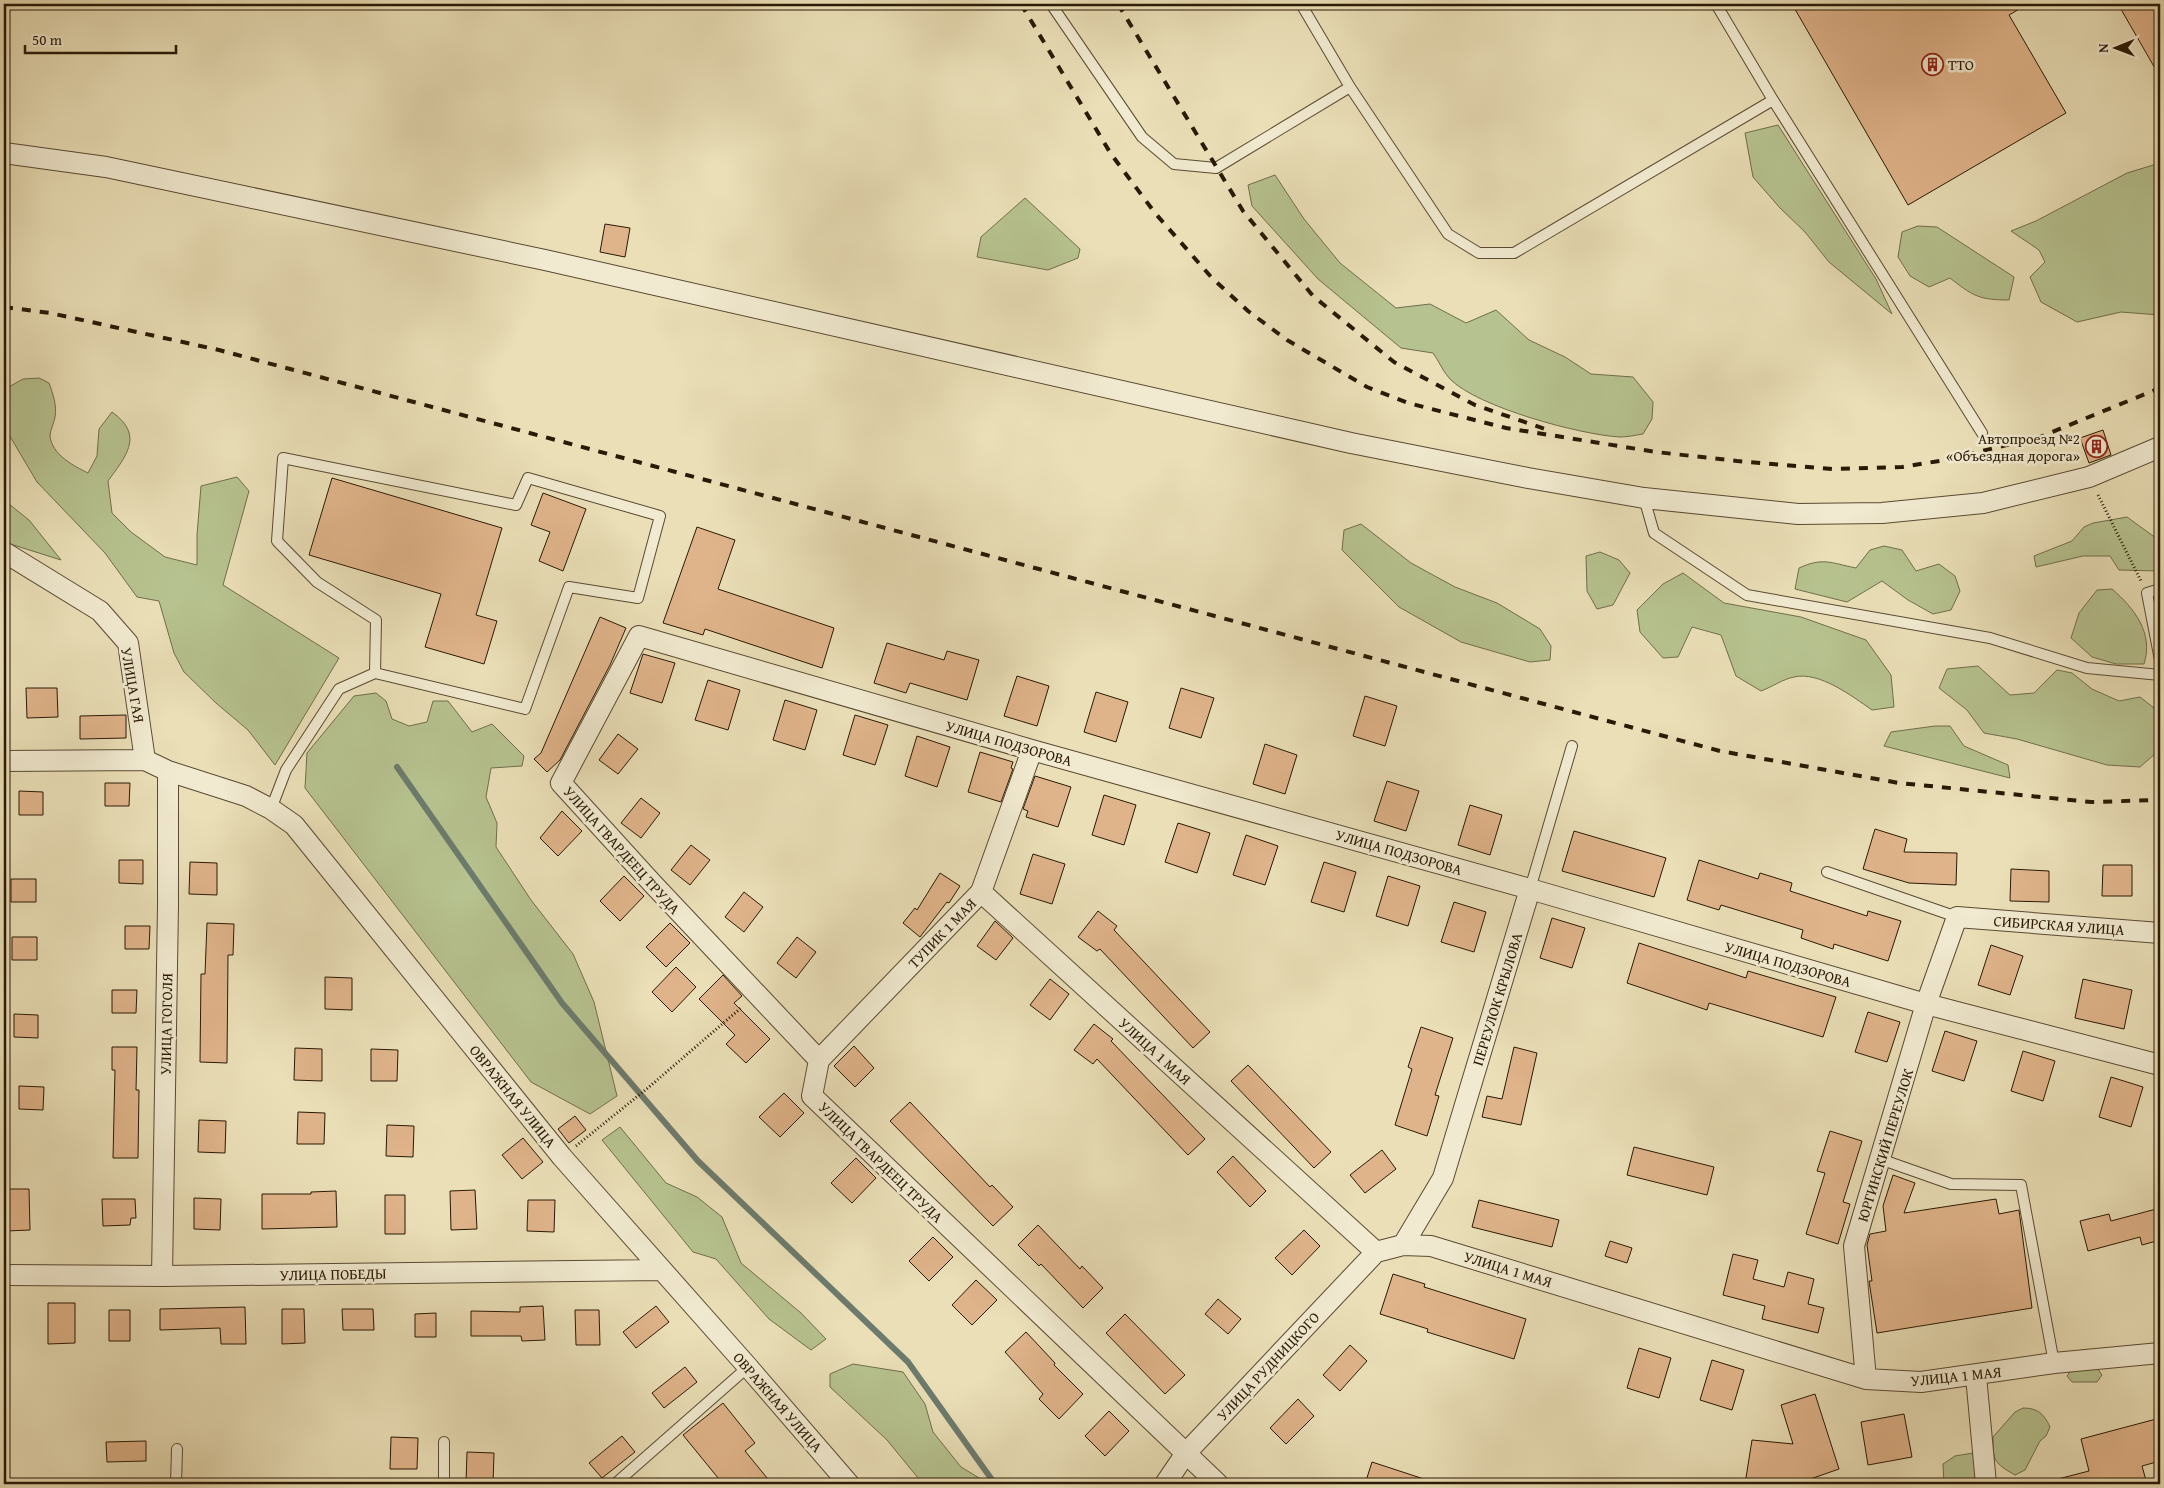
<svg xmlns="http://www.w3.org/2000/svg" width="2164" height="1488" font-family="'Gentium Book Plus',serif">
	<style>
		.green { fill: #b6c28f; stroke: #706e4a }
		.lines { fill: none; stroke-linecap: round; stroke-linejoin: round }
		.stream { stroke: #6c7b6d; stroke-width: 6 }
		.building { fill: #e0b48a; stroke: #2a1905 }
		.service-casing { stroke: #5a4a32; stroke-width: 12 }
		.minor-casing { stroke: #5a4a32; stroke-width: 22 }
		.path { stroke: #2a1905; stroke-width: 3; stroke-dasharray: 1 2.5; stroke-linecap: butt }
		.service { stroke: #f1ead0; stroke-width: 10 }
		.minor { stroke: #f1ead0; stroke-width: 20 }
		.rail { stroke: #2a1905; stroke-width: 4; stroke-dasharray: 9 9; stroke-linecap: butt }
		.labels { text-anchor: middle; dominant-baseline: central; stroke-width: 5; stroke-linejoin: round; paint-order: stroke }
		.poi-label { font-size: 15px; fill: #2a1905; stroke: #f1ead0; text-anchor: start }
		.street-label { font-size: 15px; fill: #2a1905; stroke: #f1ead0 }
	</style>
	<rect width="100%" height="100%" fill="#eadfb7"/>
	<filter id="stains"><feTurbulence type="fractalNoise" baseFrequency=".004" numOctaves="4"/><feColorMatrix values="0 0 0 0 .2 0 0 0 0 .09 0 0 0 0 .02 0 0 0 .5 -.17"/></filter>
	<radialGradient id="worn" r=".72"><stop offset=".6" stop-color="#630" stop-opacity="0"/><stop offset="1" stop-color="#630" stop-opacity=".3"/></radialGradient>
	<path class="green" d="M1778 125 1876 279 1892 314 1829 262 1805 232 1780 208 1753 177 1745 133Z
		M2160 163V315L2121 312 2077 322 2041 302 2030 277 2045 262 2039 250 2011 231 2036 221 2127 173Z
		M1275 175 1304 219 1340 263 1396 308 1430 304 1466 323 1496 310 1529 340 1565 357 1591 374 1633 377 1653 402 1652 419 1643 434C1636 435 1628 437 1620 437 1581 435 1477 407 1450 379 1443 372 1439 361 1433 353L1401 348 1318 279 1252 206 1248 185Z
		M1025 198 1080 249 1078 258 1048 270 977 257 981 237Z
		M1918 226 1937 227 2014 277 2009 300C1979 300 1973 296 1950 278L1929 287 1910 276 1898 257 1902 232Z
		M39 378 49 383C53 394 57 405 55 417 54 423 50 431 50 436 52 455 74 466 88 473L97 456 99 429 112 412C144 435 127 455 108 481L112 513 131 532 165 557 197 565V535L201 486 237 477 249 491 223 585 339 658 275 765 248 730 216 703 184 672 174 653 159 601 137 597 105 553 37 482 8 433 4 422V398L7 388 23 379Z
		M4 500 29 520 61 560 4 542Z
		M2127 517 2160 541V571L2119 570 2110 556H2083L2036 567 2034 556 2072 541 2084 527 2093 523Z
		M1361 524 1411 563 1455 587 1497 603 1540 629 1551 646 1550 660 1530 662 1461 642 1399 607 1342 550 1344 530Z
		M1884 546 1902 550 1916 571 1939 564 1955 576 1960 591 1951 610 1933 614 1908 600 1882 581 1847 602 1795 589 1799 568C1823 557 1831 563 1856 568L1870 550Z
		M1600 552 1619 560 1630 573 1613 605 1597 609 1587 591 1586 556Z
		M1683 573 1724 603 1801 617 1866 640 1891 675 1894 707 1872 710C1852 696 1819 671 1794 677 1783 679 1772 687 1761 691L1736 676 1721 635 1692 627 1678 657 1663 658 1640 632 1637 610 1663 584Z
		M2112 589C2134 608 2154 633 2144 664H2116L2092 657 2071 638 2079 613 2097 590Z
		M1978 666 2010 695 2034 693 2057 670 2072 673 2092 689 2119 701 2140 697 2154 708 2158 728 2156 753 2140 767 2107 765 2017 739 1984 733 1967 710 1939 688 1947 669Z
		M376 693 386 701 392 719 409 726 427 722 433 701H448L472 732 492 724 524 756 522 766 491 768 486 797 497 823 496 847 531 900 573 954 594 1002 617 1096 590 1114 531 1082 305 788 307 753 354 696Z
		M1935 726H1950L1964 746 2008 765 2010 778 1884 746 1891 732Z
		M620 1127 666 1183 697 1197 722 1217 741 1263 801 1313 826 1339 811 1350 769 1319 716 1259 693 1252 602 1140Z
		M853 1364 903 1372 925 1404 933 1432 961 1467 989 1484H923L887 1440 830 1387V1374Z
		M2097 1368 2102 1375 2097 1382H2072L2067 1376 2072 1369Z
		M2023 1408C2038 1408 2044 1414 2050 1427L2046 1436 2040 1441 2025 1470 2015 1475C1994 1463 1993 1461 1993 1437L2015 1412Z
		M1973 1453 1979 1484H1944L1943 1464 1955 1456Z"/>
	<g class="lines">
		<path class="stream" d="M397 767 562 1003 698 1161 908 1362 995 1484"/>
	</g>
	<path class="building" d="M1792 4H2028L2009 15 2066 113 1908 205Z
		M2118 4H2160V77Z
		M605 224 630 228 625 257 600 252Z
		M2103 430 2111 455 2089 463 2080 438Z
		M332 478 502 528 476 615 497 621 484 664 425 647 441 594 309 555Z
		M543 493 586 509 563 571 539 561 550 532 531 525Z
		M697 527 735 540 718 589 834 628 822 668 705 629 703 635 663 623Z
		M600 617 626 628 610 665 560 760 547 772 534 759 541 753Z
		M887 643 944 660 947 651 979 660 967 700 910 683 906 693 874 683Z
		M643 654 675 663 662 703 630 693Z
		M1017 676 1049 686 1037 726 1004 716Z
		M708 680 740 690 728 730 695 720Z
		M26 688H57L58 717 27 718Z
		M1181 688 1214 698 1201 738 1169 728Z
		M1096 692 1128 702 1116 742 1084 732Z
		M1365 696 1397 706 1385 746 1353 736Z
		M785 700 817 710 805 750 773 740Z
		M126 715V738L80 739V716Z
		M855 715 888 725 875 765 843 755Z
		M618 734 638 749 618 774 599 760Z
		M917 736 950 747 937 787 905 776Z
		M1265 744 1297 755 1285 794 1253 784Z
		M980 752 1013 762 1011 768 1013 769 1001 802 968 792Z
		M1035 776 1071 787 1058 827 1026 817 1028 811 1023 809Z
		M1387 781 1419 791 1406 831 1374 821Z
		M105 783H130L129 806H105Z
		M19 791 43 792V815H19Z
		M1104 795 1136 805 1124 845 1092 835Z
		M641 798 660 813 641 838 621 823Z
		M1470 805 1502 815 1490 855 1458 845Z
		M562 811 582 831 558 856 540 838Z
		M1178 823 1210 833 1197 873 1165 862Z
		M1875 829 1907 839 1904 852 1957 853 1956 885 1909 883 1863 869Z
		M1574 831 1666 858 1654 897 1562 871Z
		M1246 835 1278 846 1265 885 1233 875Z
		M691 845 710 860 690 885 671 870Z
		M1033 854 1065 864 1052 904 1020 894Z
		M119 860H143V884L119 883Z
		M1699 860 1758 879 1760 873 1792 883 1790 891 1867 916 1868 911 1901 921 1888 961 1834 944 1833 949 1801 938 1803 930 1721 905 1719 910 1687 900Z
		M190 862 217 863V895L189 894Z
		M1324 862 1356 872 1344 912 1311 902Z
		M2103 865H2132V896H2102Z
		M2011 869 2049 871V902L2010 901Z
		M940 873 960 886 949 903 947 902 920 937 903 923 915 908 917 910Z
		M624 876 644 896 620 921 600 901Z
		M1388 876 1420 886 1408 926 1376 916Z
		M11 879H36V902H11Z
		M744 892 763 907 744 932 725 917Z
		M1454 902 1486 912 1474 952 1441 942Z
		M1098 911 1117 926 1114 930 1210 1032 1193 1048 1100 949 1097 951 1078 937Z
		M1552 918 1585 928 1572 968 1540 958Z
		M995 921 1013 938 996 960 977 946Z
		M207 923 234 924 233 955H228L227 1063 200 1062 201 974H205Z
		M670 923 690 943 666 967 646 947Z
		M125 926H150L149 949H125Z
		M12 937H37V960H12Z
		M797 937 816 952 796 978 777 963Z
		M1639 943 1746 978 1748 971 1836 997 1823 1037 1709 1003 1707 1010 1627 983Z
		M1991 945 2023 956 2010 995 1978 985Z
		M676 967 696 987 672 1012 652 992Z
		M723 975 742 996 734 1003 770 1039 746 1063 726 1044 735 1035 699 999Z
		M325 977 352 978V1010L325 1009Z
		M1050 979 1069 994 1050 1020 1030 1005Z
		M2083 979 2132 990 2124 1029 2075 1018Z
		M112 990H137L136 1013H112Z
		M1868 1012 1900 1022 1887 1062 1855 1052Z
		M14 1014 38 1015V1038L14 1037Z
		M1094 1024 1113 1039 1111 1041 1205 1139 1188 1155 1097 1059 1093 1064 1074 1050Z
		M1421 1027 1453 1038 1435 1095 1439 1096 1427 1136 1395 1125 1412 1069 1408 1067Z
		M1945 1031 1977 1041 1964 1081 1932 1071Z
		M854 1046 874 1068 855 1087 834 1066Z
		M112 1047H137L136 1090H139L138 1158H113L115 1070H112Z
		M1514 1047 1537 1053 1521 1125 1482 1117 1487 1096 1502 1099Z
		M295 1048 322 1049V1081L294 1080Z
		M371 1049 398 1050 397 1081H371Z
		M2023 1051 2055 1061 2043 1101 2011 1091Z
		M1248 1065 1331 1152 1314 1168 1231 1081Z
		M2111 1077 2143 1087 2131 1127 2099 1117Z
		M19 1086 44 1087 43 1110 19 1109Z
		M784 1093 804 1113 780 1137 759 1117Z
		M910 1102 990 1187 992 1185 1013 1207 993 1226 890 1121Z
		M298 1112 325 1113 324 1144H297Z
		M575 1116 586 1130 569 1143 558 1129Z
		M199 1120 226 1121 225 1153 198 1152Z
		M387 1125 414 1126 413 1157 386 1156Z
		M1830 1131 1862 1141 1843 1202 1850 1204 1838 1244 1806 1234 1825 1173 1817 1171Z
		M523 1138 543 1162 522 1179 502 1155Z
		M1634 1147 1714 1167 1707 1195 1627 1175Z
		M1382 1150 1396 1169 1365 1193 1350 1175Z
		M1233 1156 1266 1191 1250 1207 1217 1172Z
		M856 1158 876 1178 852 1203 831 1183Z
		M1893 1175 1915 1183 1904 1213 1996 1199 1999 1214 2019 1210 2032 1308 1877 1333 1869 1281H1872L1867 1245 1870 1234 1886 1231 1883 1206Z
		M5 1189H29L30 1230 6 1231Z
		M475 1190 477 1229 451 1230 450 1191Z
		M336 1191 337 1227 262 1229V1194H311V1192Z
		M385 1195H405V1234H385Z
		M194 1198 221 1199 220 1230 194 1229Z
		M102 1199H135L136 1218H131L130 1225 103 1226Z
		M528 1200H555L554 1232 527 1231Z
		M1479 1200 1559 1220 1552 1247 1472 1227Z
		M2160 1208V1240L2142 1245 2140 1237 2088 1251 2080 1221 2109 1214 2111 1221Z
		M1038 1225 1080 1269 1082 1266 1103 1288 1083 1308 1041 1264 1039 1266 1018 1245Z
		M1304 1230 1320 1246 1292 1275 1275 1258Z
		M933 1237 953 1257 929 1281 909 1261Z
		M1610 1241 1632 1248 1627 1263 1605 1256Z
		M1733 1254 1758 1260 1753 1279 1784 1287 1788 1272 1814 1279 1808 1304 1824 1308 1818 1333 1762 1319 1765 1306 1723 1295Z
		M1393 1274 1425 1284 1424 1287 1526 1319 1514 1359 1427 1332 1428 1329 1380 1314Z
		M976 1280 997 1300 972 1325 952 1305Z
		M1218 1299 1241 1319 1228 1334 1205 1314Z
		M48 1303H75V1343L48 1344Z
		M543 1306 545 1340 522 1341 521 1336H471V1311L520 1312V1307Z
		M656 1306 669 1322 636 1348 623 1332Z
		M245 1307 246 1344H221L220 1328 160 1330V1309Z
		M282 1309H304L305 1343 282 1344Z
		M342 1309H373L374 1330H343Z
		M109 1310H130V1341H109Z
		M575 1310H599L600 1345H576Z
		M436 1313V1337H415V1314Z
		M1125 1314 1185 1375 1165 1394 1106 1333Z
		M1026 1332 1055 1363 1054 1365 1083 1394 1059 1419 1039 1399 1043 1394 1005 1352Z
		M1350 1345 1367 1361 1340 1391 1323 1375Z
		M1639 1348 1671 1358 1659 1398 1627 1388Z
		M1712 1360 1744 1370 1732 1410 1700 1400Z
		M685 1367 697 1382 664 1408 652 1393Z
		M1815 1394 1839 1469 1796 1484H1745L1752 1440 1793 1444 1781 1405Z
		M1298 1399 1314 1416 1286 1444 1270 1428Z
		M723 1403 755 1443 745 1451 772 1484H723L683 1435Z
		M1109 1411 1129 1431 1105 1456 1085 1436Z
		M1904 1414 1912 1457 1868 1465 1861 1422Z
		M2160 1418V1461L2142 1466 2147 1484H2059L2058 1479 2089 1471 2081 1439Z
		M622 1436 635 1452 602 1478 589 1463Z
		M391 1437 418 1438 417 1469H390Z
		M146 1441V1461L107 1462 106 1442Z
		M467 1452 494 1453 493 1484 466 1483Z
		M1372 1462 1430 1481V1484H1365Z"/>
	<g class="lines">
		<defs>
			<path id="service" d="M1051 4 1142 137 1174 164 1216 168 1350 87
				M1301 4 1350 87 1448 234 1479 253H1514L1773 100
				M1716 4 1773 100 1982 433
				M1644 498 1654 533 1747 595 1990 638 2087 668 2160 675
				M2160 589 2147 593 2160 660
				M271 809 286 770 339 689 375 673 525 709 569 587 638 598 660 516 528 478 516 505 283 458 277 541 317 582 376 620 375 673
				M1827 872 1957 917
				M1530 889 1572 746
				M1880 1159 1951 1184 2021 1185 2054 1363
				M176 1484 177 1449
				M444 1484V1442
				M615 1484 748 1367"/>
			<path id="minor" d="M4 153 106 167 545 260 1351 443 1528 478 1644 498 1798 514 1882 513 1983 503 2089 477 2160 447
				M4 552 100 611 128 643 145 760
				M4 761 145 760 168 771 246 796 271 809 294 825 562 1157 748 1367 849 1484
				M981 892 1376 1252
				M819 1060 981 892 1032 750
				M1403 1245 1443 1178 1530 889
				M1376 1252 1403 1245 1431 1246 1866 1379 1921 1382 2054 1363 2160 1353
				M4 1275 162 1276 662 1270
				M162 1276 168 905V771
				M1976 1376 1986 1484
				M1866 1379 1854 1246 1926 1004 1957 917 2160 933
				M1165 1484 1186 1453 1376 1252
				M1218 1484 812 1096 819 1060 652 883 561 783 639 636 1032 750 1530 889 1926 1004 2160 1065"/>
		</defs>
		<use href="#service" class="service-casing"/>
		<use href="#minor" class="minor-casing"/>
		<path class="path" d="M2098 495 2141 581
			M576 1146 649 1087 742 1007"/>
		<use href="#service" class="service"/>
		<use href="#minor" class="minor"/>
		<path class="rail" d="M1021 4 1111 154 1155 213 1212 278 1248 311 1287 340 1367 387 1408 403 1506 428 1656 452 1737 461 1832 469 1902 467 1945 460 2040 437 2160 388
			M1118 4 1243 211 1313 296 1394 362 1475 405 1545 429
			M4 307 50 313 219 350 1720 751 1899 783 2091 802 2160 800"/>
	</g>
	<defs>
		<symbol id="building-ring" viewBox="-11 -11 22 22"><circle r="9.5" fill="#f1ead0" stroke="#8f2418" stroke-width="1.5"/><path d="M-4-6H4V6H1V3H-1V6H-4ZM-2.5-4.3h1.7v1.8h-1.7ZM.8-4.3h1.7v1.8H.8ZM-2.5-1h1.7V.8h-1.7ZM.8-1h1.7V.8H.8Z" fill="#8f2418"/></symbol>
	</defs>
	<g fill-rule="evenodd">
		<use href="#building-ring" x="1920" y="52" width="25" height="25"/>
		<use href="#building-ring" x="2084" y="434" width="25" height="25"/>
	</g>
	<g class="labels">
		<g class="poi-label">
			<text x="1948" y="64">ТТО</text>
			<text x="2080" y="438" text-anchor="end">Автопроезд №2<tspan x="2080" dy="17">«Объездная дорога»</tspan></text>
		</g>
		<g class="street-label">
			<text transform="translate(133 685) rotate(80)">УЛИЦА ГАЯ</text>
			<text transform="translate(1009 743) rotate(16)">УЛИЦА ПОДЗОРОВА</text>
			<text transform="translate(622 850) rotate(48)">УЛИЦА ГВАРДЕЕЦ ТРУДА</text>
			<text transform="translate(1399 852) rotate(16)">УЛИЦА ПОДЗОРОВА</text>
			<text transform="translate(2059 925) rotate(4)">СИБИРСКАЯ УЛИЦА</text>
			<text transform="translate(942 933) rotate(-46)">ТУПИК 1 МАЯ</text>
			<text transform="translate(1788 964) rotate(16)">УЛИЦА ПОДЗОРОВА</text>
			<text transform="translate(1497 999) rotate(-73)">ПЕРЕУЛОК КРЫЛОВА</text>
			<text transform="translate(166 1024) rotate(-89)">УЛИЦА ГОГОЛЯ</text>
			<text transform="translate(1155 1051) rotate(42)">УЛИЦА 1 МАЯ</text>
			<text transform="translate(513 1096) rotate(51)">ОВРАЖНАЯ УЛИЦА</text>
			<text transform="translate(1885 1145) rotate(-73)">ЮРГИНСКИЙ ПЕРЕУЛОК</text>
			<text transform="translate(881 1162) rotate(44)">УЛИЦА ГВАРДЕЕЦ ТРУДА</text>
			<text transform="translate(1508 1269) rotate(17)">УЛИЦА 1 МАЯ</text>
			<text transform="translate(333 1274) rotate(-1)">УЛИЦА ПОБЕДЫ</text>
			<text transform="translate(1268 1366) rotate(-47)">УЛИЦА РУДНИЦКОГО</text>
			<text transform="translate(1956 1376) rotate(-6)">УЛИЦА 1 МАЯ</text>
			<text transform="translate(778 1402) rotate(49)">ОВРАЖНАЯ УЛИЦА</text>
		</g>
	</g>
	<rect width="2164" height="1488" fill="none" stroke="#eadfb7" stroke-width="20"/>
	<rect x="5" y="5" width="2154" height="1478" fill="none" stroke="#2a1905" stroke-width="2.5"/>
	<rect x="10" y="10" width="2144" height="1468" fill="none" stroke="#2a1905"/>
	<g transform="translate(2116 48) rotate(269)" stroke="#f1ead0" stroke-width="4" paint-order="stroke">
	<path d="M0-4L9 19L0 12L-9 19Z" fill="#2a1905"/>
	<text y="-8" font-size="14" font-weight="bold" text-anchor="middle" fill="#2a1905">N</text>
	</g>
	<path d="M25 45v8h151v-8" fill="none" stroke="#2a1905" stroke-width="2.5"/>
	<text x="32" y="45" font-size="15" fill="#2a1905" stroke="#f1ead0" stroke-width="4" paint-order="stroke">50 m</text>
	<rect width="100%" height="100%" filter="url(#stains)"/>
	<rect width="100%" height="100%" fill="url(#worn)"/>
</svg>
